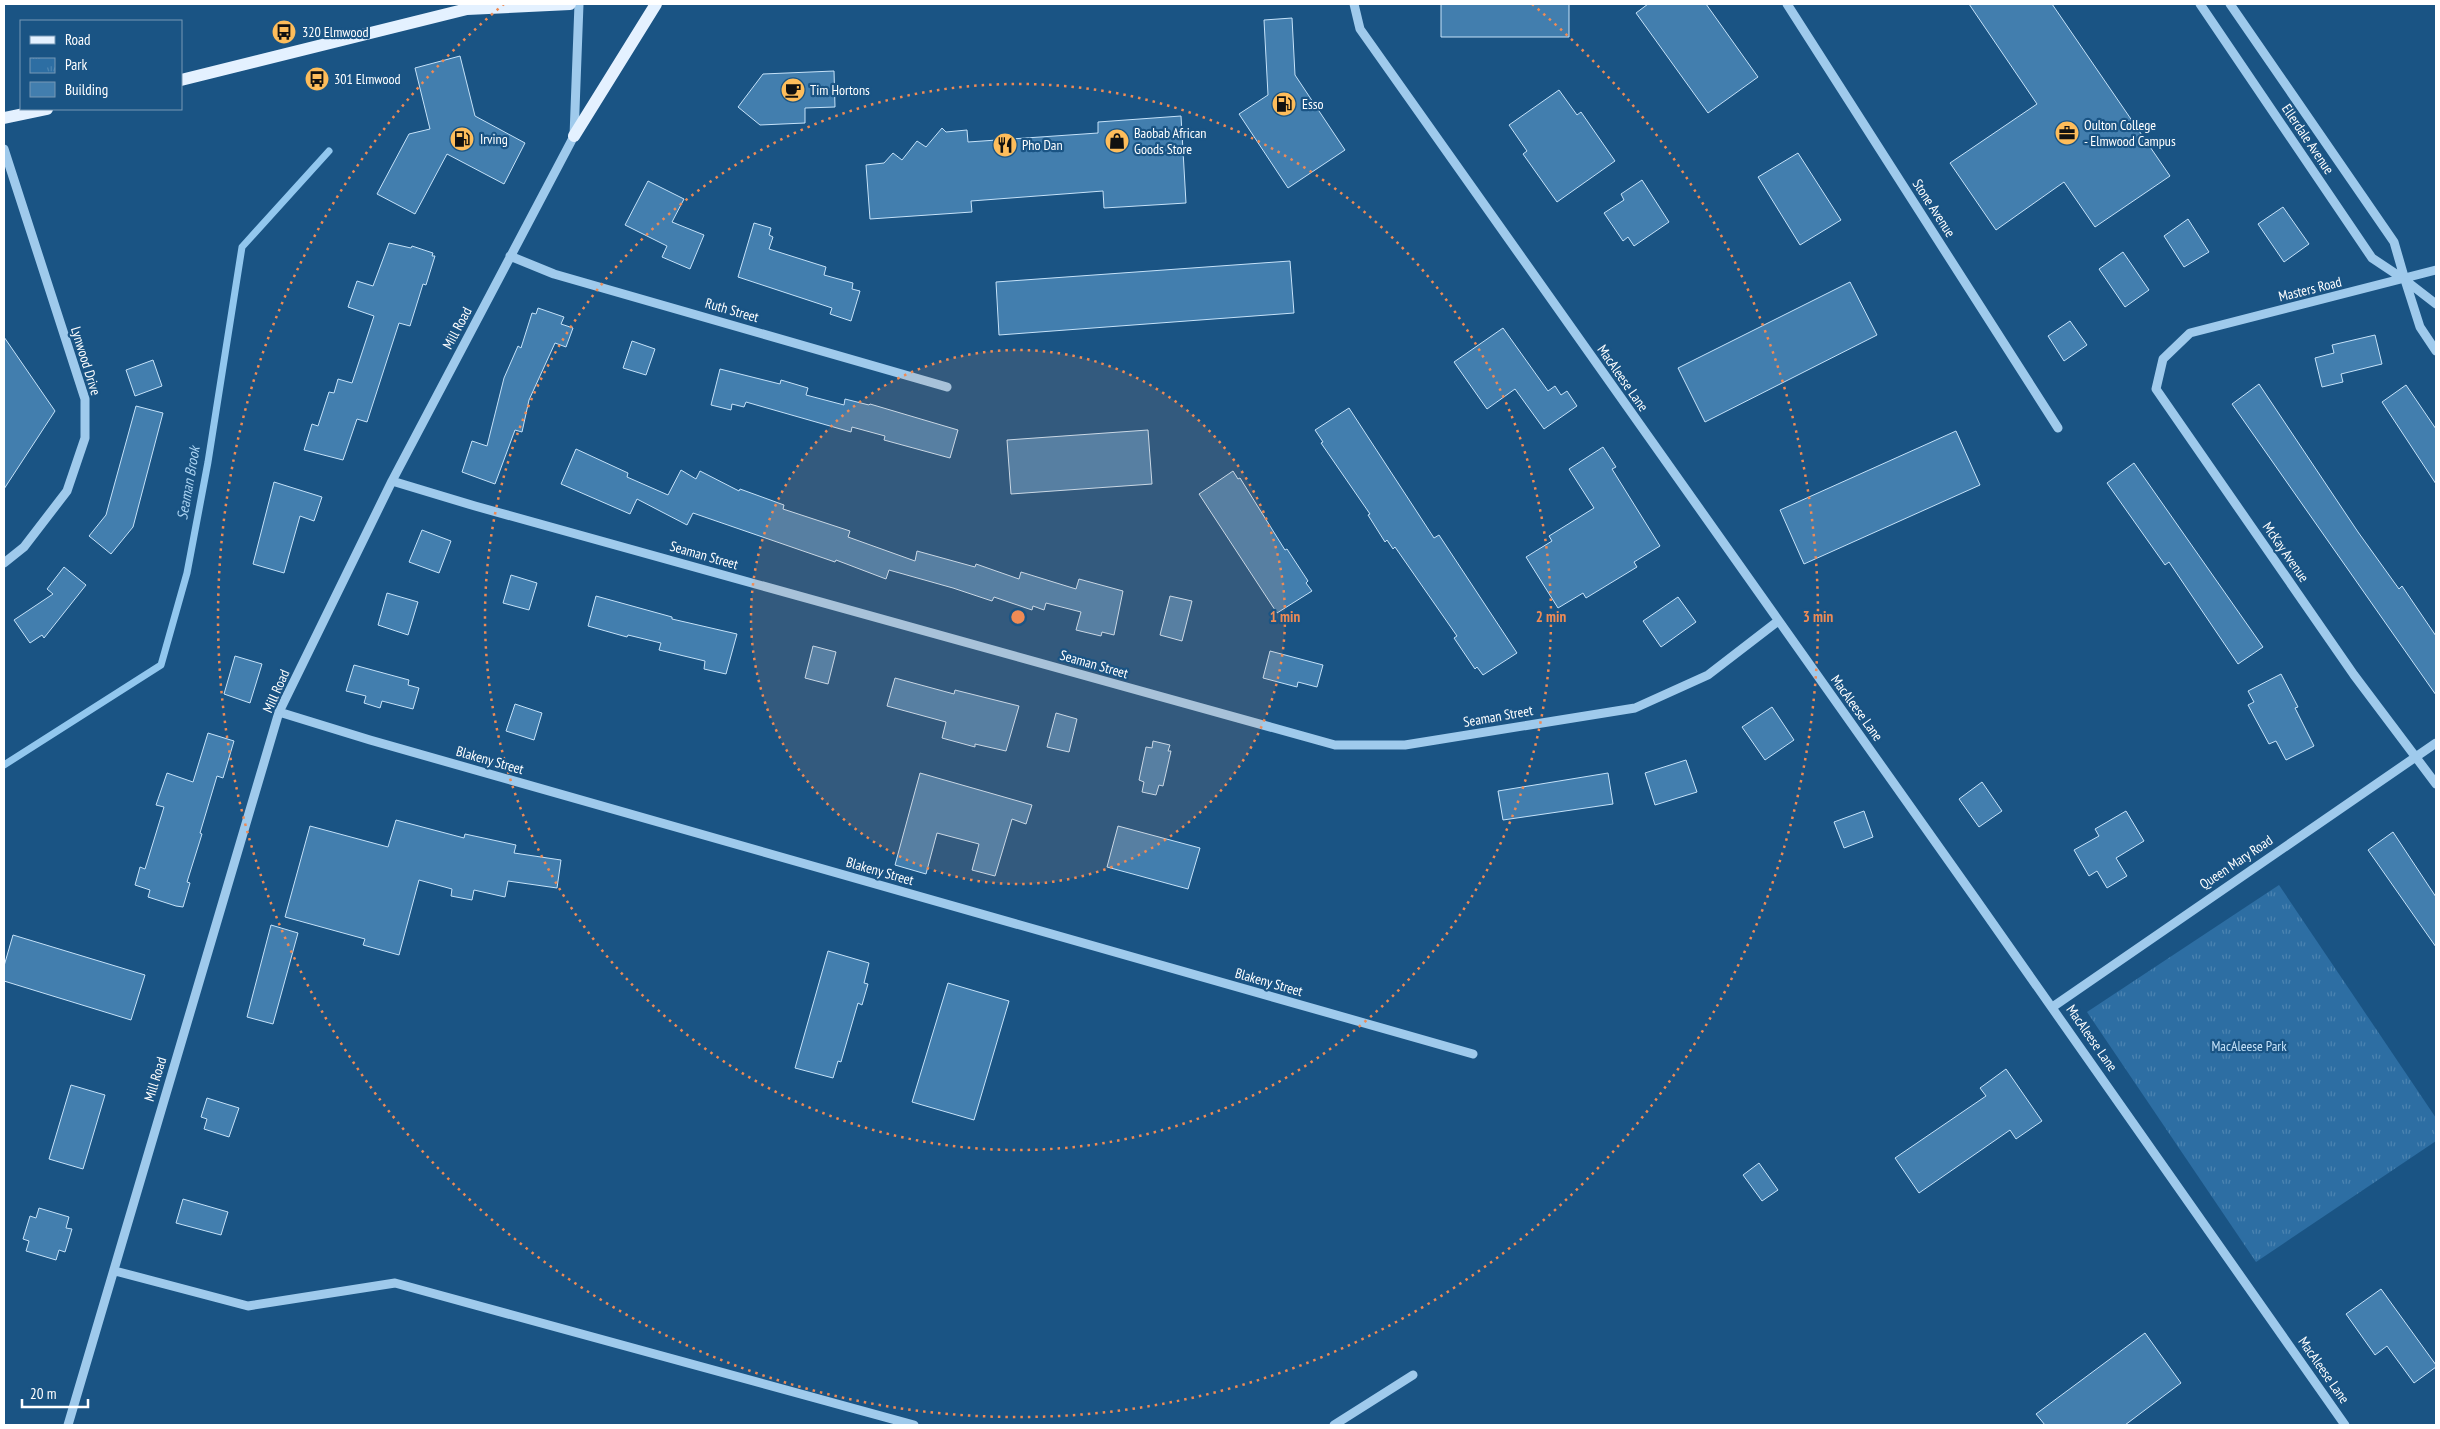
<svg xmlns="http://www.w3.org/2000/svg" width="2440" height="1429" font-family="'PT Sans Narrow',sans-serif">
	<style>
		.park { fill: url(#park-tufts) }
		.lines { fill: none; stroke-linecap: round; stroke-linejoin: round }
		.stream { stroke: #92c7ee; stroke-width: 7 }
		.building { fill: #427eae; stroke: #c5e2f9 }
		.minor { stroke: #9fcaec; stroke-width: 9 }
		.major { stroke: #e4f1ff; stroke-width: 12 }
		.ring { fill: none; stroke: #ef8b55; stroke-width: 2.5; stroke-dasharray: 2.5 5 }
		.labels { text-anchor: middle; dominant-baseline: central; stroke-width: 4.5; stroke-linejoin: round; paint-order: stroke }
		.poi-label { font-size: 14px; fill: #fff; stroke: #1a5484; text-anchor: start }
		.street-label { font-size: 14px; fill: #fff; stroke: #1a5484 }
		.park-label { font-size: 14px; fill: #c5e2f9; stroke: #1a5484 }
		.water-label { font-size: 15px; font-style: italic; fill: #abd4f3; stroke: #1a5484 }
		.centre { fill: #ef8b55; stroke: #1a5484; stroke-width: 2.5 }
		.ring-label { font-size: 15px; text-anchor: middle; font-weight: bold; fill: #ef8b55; stroke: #1a5484; stroke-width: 4.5; stroke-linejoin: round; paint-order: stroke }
	</style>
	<defs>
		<pattern id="park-tufts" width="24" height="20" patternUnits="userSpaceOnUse" patternTransform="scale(1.25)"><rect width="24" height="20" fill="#2d6ea3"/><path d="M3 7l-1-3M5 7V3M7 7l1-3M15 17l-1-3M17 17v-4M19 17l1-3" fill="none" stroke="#4c84b1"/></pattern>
	</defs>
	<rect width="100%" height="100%" fill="#1a5484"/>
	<path class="park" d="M2279 885 2436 1118V1141L2256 1262 2087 1012Z"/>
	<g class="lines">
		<path class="stream" d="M4 765 161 665 187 573 208 462 242 247 329 151"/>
	</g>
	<path class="building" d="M1441 4H1569V37H1441Z
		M1648 4H1706L1758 77 1708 113 1636 13Z
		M1969 4H2052L2170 176 2095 227 2064 182 1996 230 1950 163 2037 104Z
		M1292 18 1295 75 1345 150 1288 188 1239 114 1268 95 1264 20Z
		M460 56 475 116 525 143 504 184 447 154 415 214 377 194 409 134 430 129 415 68Z
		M834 71 835 107 805 108V123L760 125 738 107 763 74Z
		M1559 90 1577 115 1581 112 1615 161 1557 202 1523 154 1527 151 1509 125Z
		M1181 116 1186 203 1104 208 1103 191 971 201 972 212 870 219 866 165 884 163 893 153 902 160 917 141 926 147 942 128 946 132 967 130 968 142 1098 133V122Z
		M1798 153 1841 220 1800 245 1758 177Z
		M1642 180 1669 222 1634 246 1628 237 1623 241 1604 213 1624 200 1621 194Z
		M648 181 684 199 672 222 704 235 690 269 662 257 667 246 625 225Z
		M2283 207 2309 244 2284 262 2258 224Z
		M2188 219 2209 252 2184 267 2164 236Z
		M754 223 771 228 769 235 773 237 769 249 826 267 824 275 853 283 852 289 860 291 851 321 830 314 832 308 738 277Z
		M389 243 411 248 412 246 433 253 432 256H435L426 285 423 284 410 326 399 323 367 422 357 419 343 460 304 450 312 424 318 426 329 392 334 393 338 379 352 383 374 316 348 307 357 281 373 286Z
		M2123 252 2149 290 2125 307 2099 269Z
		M1290 261 1294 313 999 335 996 282Z
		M1850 282 1877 335 1705 422 1678 368Z
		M538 308 564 317 561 324 573 328 566 347 555 343 529 400 522 432 515 430 495 484 462 472 472 441 487 446 504 378 518 346 521 348 532 313 536 314Z
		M2070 321 2087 345 2064 361 2048 336Z
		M1503 328 1548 391 1555 386 1561 395 1567 391 1577 406 1544 429 1515 389 1487 409 1454 362Z
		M2375 335 2382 364 2341 374 2343 382 2322 387 2315 358 2334 353 2332 345Z
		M4 337 55 411 4 489Z
		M632 341 655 349 646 375 623 368Z
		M153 360 162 386 135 396 126 370Z
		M720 369 780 384 781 380 808 388 806 395 844 405 845 399 869 405 870 404 958 430 950 458 884 440 885 436 852 427 851 432 746 402 744 407 732 404 731 410 711 405Z
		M2259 384 2358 532 2399 589 2402 586 2436 636V695L2232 404Z
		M2406 385 2436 429V484L2382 402Z
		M136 406 163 413 133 527 111 554 89 536 106 515Z
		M1349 408 1434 538 1439 535 1517 653 1483 675 1477 667 1475 669 1454 638 1457 636 1395 547 1393 549 1387 540 1385 542 1368 515 1370 514 1321 443 1323 442 1315 430Z
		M1148 430 1152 484 1011 494 1007 440Z
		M1956 431 1980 485 1804 564 1780 510Z
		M1603 447 1616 467 1612 469 1660 546 1634 562 1637 567 1586 598 1583 593 1558 608 1526 557 1552 541 1549 536 1594 508 1569 469Z
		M576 449 628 473 627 477 668 495 681 470 696 479 700 471 739 491 740 489 784 505 783 509 850 531 848 537 915 561 917 551 975 567 976 564 1019 579 1021 572 1076 589 1079 579 1123 591 1114 635 1102 632 1101 636 1076 630 1081 612 1046 603 1044 610 1033 606 1032 610 994 597 992 601 953 588 889 570 886 579 836 560 835 562 693 513 687 525 637 499 630 514 561 484Z
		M2134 463 2263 647 2238 664 2169 562 2165 565 2107 483Z
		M1233 471 1238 479 1240 478 1285 550 1287 549 1308 581 1306 583 1312 591 1277 613 1199 494Z
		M274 482 322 497 314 521 300 516 284 573 253 564Z
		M422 530 451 541 439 573 409 562Z
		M64 567 86 585 44 638 42 635 30 643 14 620 53 594 47 589Z
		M511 575 537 583 529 610 503 603Z
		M387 593 418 602 408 635 378 625Z
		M596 596 672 617V619L737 634 726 674 704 669 705 661 659 650 661 643 628 635 627 637 588 626Z
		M1170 596 1192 601 1182 641 1160 635Z
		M1678 597 1696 622 1661 647 1643 621Z
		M813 646 836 652 828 684 805 678Z
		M1270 651 1323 665 1317 687 1298 682 1297 687 1263 678Z
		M235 656 262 664 250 703 224 694Z
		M354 665 409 680 408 685 419 688 413 709 382 701 380 708 364 703 366 696 346 691Z
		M2281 674 2298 707 2295 708 2314 746 2286 760 2276 741 2269 744 2248 705 2254 702 2248 691Z
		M895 678 954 694 955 690 1019 706 1006 751 975 744V747L942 738 946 722 887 706Z
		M515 704 542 713 534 740 506 731Z
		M1772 707 1794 740 1765 760 1742 727Z
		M1056 713 1077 719 1069 752 1047 747Z
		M208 733 234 741 223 778 217 776 200 833 202 834 187 882 190 883 183 907 176 906 148 897 150 890 135 885 140 867 145 869 164 807 156 805 167 773 193 782Z
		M1153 741 1170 745 1168 751H1171L1163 786 1159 785 1156 795 1142 792 1144 782 1139 780 1146 747 1152 748Z
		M1686 760 1697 792 1655 805 1645 773Z
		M920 773 1032 805 1026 824 1012 819 995 876 972 870 979 844 937 833 926 874 895 865Z
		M1608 773 1613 804 1503 820 1498 791Z
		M1982 782 2002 811 1979 827 1959 799Z
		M1864 811 1873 837 1844 848 1834 822Z
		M2126 811 2144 841 2116 858 2127 876 2107 888 2097 871 2089 876 2074 850 2099 836 2095 829Z
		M396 820 464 838 465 834 516 845 514 853 561 860 557 888 508 881 505 897 474 890 472 900 451 896 452 889 419 880 399 955 363 945 365 939 285 917 310 826 388 847Z
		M1118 826 1200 848 1188 889 1107 867Z
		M2393 832 2436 897V947L2368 850Z
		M271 925 298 933 273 1024 247 1017Z
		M13 935 145 975 131 1020 4 981V966Z
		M828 951 869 963 864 983 868 984 862 1005 858 1003 841 1062 838 1061 833 1078 795 1068Z
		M948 983 1009 1001 974 1120 912 1102Z
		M2006 1069 2042 1121 2016 1139 2010 1130 1919 1193 1895 1158 1986 1096 1980 1088Z
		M71 1085 105 1095 83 1169 49 1159Z
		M207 1098 239 1108 229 1137 204 1129 207 1119 201 1117Z
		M1759 1163 1778 1190 1762 1201 1743 1175Z
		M183 1199 228 1212 221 1235 176 1223Z
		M39 1208 69 1217 66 1228 72 1229 65 1252 59 1250 56 1260 26 1251 29 1241 23 1239 30 1216 36 1218Z
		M2381 1289 2436 1365V1367L2414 1383 2387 1346 2375 1355 2346 1314Z
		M2145 1333 2181 1383 2125 1425H2045L2036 1414Z"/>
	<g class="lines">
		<path class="minor" d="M1354 4 1360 29C1689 494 2019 958 2345 1425
			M1787 4 2058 428
			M2200 4 2372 258 2405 280 2420 327 2436 351
			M2230 4 2394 242 2405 280 2436 304
			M4 149 85 399V438L67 491 24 547 4 563
			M510 256 554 274 947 387
			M2436 270 2190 333 2163 359 2156 389 2354 675 2436 784
			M392 481 475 506 1335 745H1405L1635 708 1708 675 1778 621
			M279 712 370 740 1473 1054
			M2054 1006 2436 743
			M115 1271 248 1306 395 1283 914 1425
			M68 1425 279 712 392 481 574 136 579 4
			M1334 1425 1413 1375"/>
		<path class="major" d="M181 80 467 9 570 4
			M4 118 47 109
			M574 136 656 4"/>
	</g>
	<circle cx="1018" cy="617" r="267" fill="#ef8b55" fill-opacity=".12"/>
	<g class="ring">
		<circle cx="1018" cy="617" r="267"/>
		<circle cx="1018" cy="617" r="533"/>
		<path d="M1532 4A800 800 0 1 1 504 4"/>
	</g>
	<defs>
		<symbol id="bus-disc" viewBox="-11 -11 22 22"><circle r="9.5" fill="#febd5b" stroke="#1a5484"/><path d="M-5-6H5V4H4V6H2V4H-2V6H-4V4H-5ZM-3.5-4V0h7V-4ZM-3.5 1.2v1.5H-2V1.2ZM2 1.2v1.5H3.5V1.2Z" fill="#111"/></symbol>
		<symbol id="cafe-disc" viewBox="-11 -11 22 22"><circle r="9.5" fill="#febd5b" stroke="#1a5484"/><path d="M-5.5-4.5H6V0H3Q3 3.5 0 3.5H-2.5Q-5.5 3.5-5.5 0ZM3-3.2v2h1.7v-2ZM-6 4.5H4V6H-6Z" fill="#111"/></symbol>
		<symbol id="fuel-disc" viewBox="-11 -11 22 22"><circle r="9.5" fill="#febd5b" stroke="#1a5484"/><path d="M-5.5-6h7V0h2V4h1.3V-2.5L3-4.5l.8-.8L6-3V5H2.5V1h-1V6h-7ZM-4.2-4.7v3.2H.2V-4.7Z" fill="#111"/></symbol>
		<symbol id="office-disc" viewBox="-11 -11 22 22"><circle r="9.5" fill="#febd5b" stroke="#1a5484"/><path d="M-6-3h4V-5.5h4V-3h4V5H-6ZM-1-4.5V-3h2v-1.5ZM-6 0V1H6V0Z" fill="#111"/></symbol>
		<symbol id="shop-disc" viewBox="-11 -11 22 22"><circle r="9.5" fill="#febd5b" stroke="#1a5484"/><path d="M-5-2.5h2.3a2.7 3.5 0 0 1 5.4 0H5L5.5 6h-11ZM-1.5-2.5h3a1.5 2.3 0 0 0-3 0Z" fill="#111"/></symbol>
		<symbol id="restaurant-disc" viewBox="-11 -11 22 22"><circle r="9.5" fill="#febd5b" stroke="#1a5484"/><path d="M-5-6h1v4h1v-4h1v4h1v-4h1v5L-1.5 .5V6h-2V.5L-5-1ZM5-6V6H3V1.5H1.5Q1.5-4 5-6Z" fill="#111"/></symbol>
	</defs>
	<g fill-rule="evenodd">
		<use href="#bus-disc" x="270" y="18" width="28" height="28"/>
		<use href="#bus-disc" x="303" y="65" width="28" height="28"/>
		<use href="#cafe-disc" x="779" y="76" width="28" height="28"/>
		<use href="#fuel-disc" x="1270" y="90" width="28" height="28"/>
		<use href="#office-disc" x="2053" y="119" width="28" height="28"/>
		<use href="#fuel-disc" x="448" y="125" width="28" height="28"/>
		<use href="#shop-disc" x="1103" y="127" width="28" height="28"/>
		<use href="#restaurant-disc" x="991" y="131" width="28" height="28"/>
	</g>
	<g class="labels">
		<g class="poi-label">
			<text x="302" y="32">320 Elmwood</text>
			<text x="334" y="79">301 Elmwood</text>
			<text x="810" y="90">Tim Hortons</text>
			<text x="1302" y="104">Esso</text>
			<text x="2084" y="125">Oulton College<tspan x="2084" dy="16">- Elmwood Campus</tspan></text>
			<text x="1134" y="133">Baobab African<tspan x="1134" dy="16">Goods Store</tspan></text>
			<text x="480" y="139">Irving</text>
			<text x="1022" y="145">Pho Dan</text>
		</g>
		<g class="street-label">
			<text transform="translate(2308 139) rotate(56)">Ellerdale Avenue</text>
			<text transform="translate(1934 208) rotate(57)">Stone Avenue</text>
			<text transform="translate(2310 289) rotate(-14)">Masters Road</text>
			<text transform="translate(732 310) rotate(16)">Ruth Street</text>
			<text transform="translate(457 328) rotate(-62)">Mill Road</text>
			<text transform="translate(86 361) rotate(73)">Lynwood Drive</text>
			<text transform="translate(1623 378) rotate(55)">MacAleese Lane</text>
			<text transform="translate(2286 552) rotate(55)">McKay Avenue</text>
			<text transform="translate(704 555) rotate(16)">Seaman Street</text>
			<text transform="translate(1094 664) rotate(16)">Seaman Street</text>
			<text transform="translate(276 691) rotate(-66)">Mill Road</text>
			<text transform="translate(1857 708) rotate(54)">MacAleese Lane</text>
			<text transform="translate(1498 716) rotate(-10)">Seaman Street</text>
			<text transform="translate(490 760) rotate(16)">Blakeny Street</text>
			<text transform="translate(2236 862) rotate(-34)">Queen Mary Road</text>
			<text transform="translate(880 871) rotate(16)">Blakeny Street</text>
			<text transform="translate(1269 982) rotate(16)">Blakeny Street</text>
			<text transform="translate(2092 1038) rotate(55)">MacAleese Lane</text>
			<text transform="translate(155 1079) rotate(-73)">Mill Road</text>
			<text transform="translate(2324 1370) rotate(55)">MacAleese Lane</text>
		</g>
		<g class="park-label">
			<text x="2249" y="1046">MacAleese Park</text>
		</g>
		<g class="water-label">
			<text transform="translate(188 483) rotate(-80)">Seaman Brook</text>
		</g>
	</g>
	<circle cx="1018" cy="617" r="8" class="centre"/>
	<g class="ring-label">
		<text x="1285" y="622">1 min</text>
		<text x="1551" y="622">2 min</text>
		<text x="1818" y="622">3 min</text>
	</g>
	<rect width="2440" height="1429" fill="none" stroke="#ffffff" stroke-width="10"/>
	<rect x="20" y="20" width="162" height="90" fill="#1a5484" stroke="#7698b5"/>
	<rect x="30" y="36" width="25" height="8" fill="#e4f1ff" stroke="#7698b5"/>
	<text x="65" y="45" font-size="15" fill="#ffffff">Road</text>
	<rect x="30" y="58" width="25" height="15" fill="url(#park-tufts)" stroke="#7698b5"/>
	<text x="65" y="70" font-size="15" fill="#ffffff">Park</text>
	<rect x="30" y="82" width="25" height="15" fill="#427eae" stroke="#7698b5"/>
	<text x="65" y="95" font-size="15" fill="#ffffff">Building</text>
	<path d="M22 1399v8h66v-8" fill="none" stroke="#ffffff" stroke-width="2.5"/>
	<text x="30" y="1399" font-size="15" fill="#ffffff" stroke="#1a5484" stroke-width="4" paint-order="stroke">20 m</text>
</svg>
